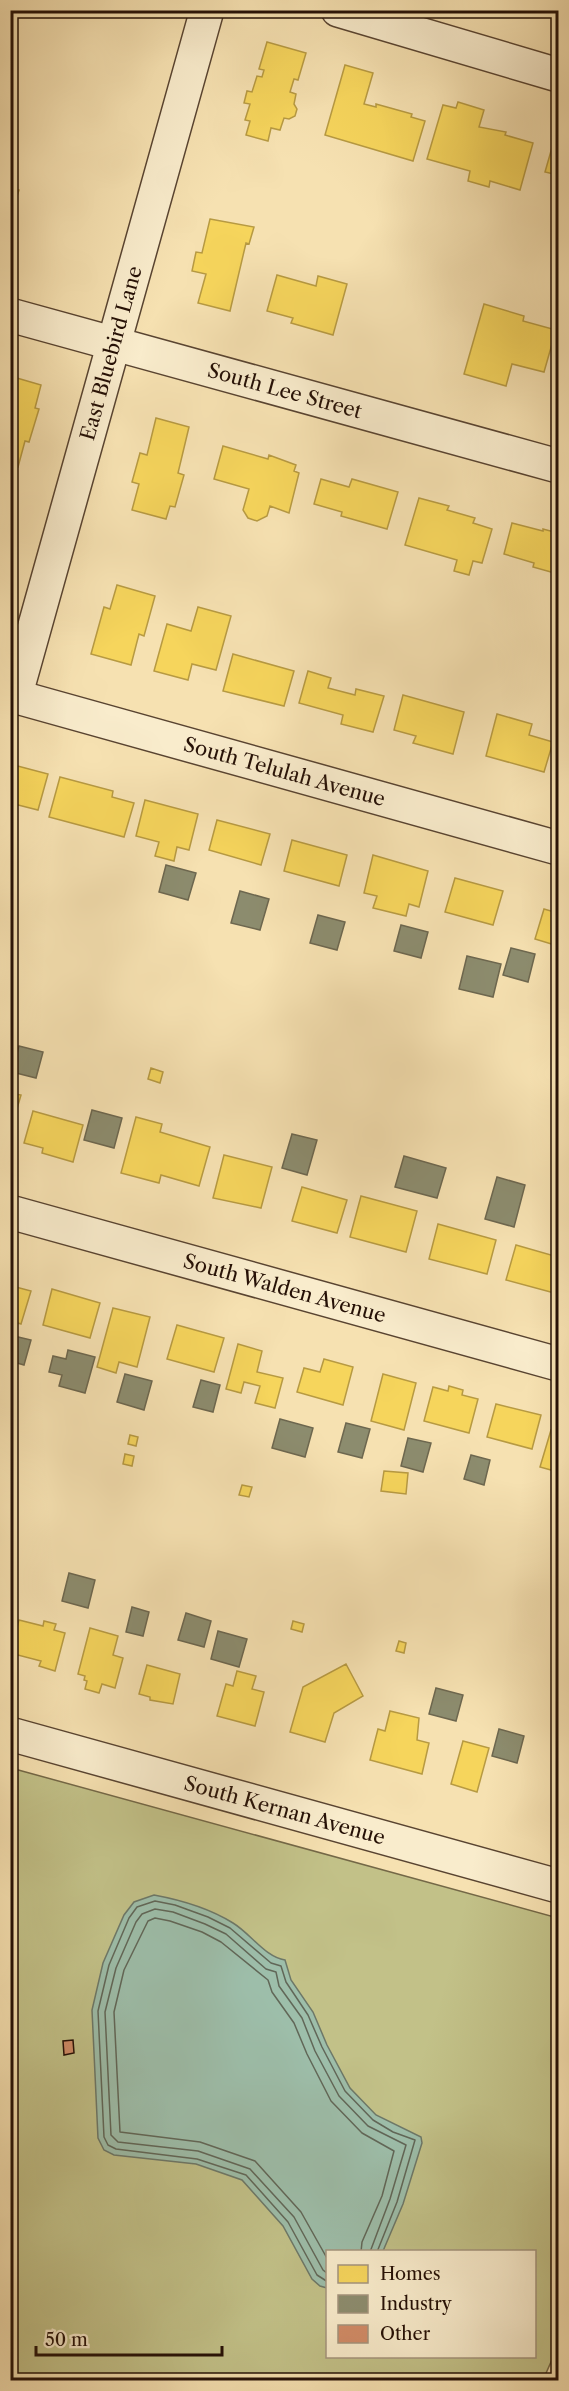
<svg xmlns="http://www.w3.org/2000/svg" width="569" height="2391" font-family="'Libre Caslon Text',serif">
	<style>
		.green { fill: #c2c188; stroke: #746847; stroke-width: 1.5; fill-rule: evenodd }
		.water { fill: #9dbeaa; stroke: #6d7868; stroke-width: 1.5 }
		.homes { fill: #f6d55c; stroke: #b79a42; stroke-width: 1.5 }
		.industry { fill: #8c8c6e; stroke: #6d674f; stroke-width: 1.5 }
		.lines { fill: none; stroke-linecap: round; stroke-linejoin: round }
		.shore { stroke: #616758; stroke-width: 1.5 }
		.building { fill: #d28c68; stroke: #251006; stroke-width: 1.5 }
		.minor-casing { stroke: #594431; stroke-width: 36 }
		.minor { stroke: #f9eccc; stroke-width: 33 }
		.labels { text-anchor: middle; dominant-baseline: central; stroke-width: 6; stroke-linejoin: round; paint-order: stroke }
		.street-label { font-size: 20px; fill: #251006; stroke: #f9eccc }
	</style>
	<rect width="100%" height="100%" fill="#f6e1b1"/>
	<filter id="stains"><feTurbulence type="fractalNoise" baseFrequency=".00333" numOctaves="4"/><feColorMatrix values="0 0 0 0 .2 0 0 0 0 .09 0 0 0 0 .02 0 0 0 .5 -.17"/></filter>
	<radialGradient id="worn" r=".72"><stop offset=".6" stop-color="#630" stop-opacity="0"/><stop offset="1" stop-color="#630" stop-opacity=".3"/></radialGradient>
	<path class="green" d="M11 1768 558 1918V2346L543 2380H11ZM328 2252H534V2356H328Z"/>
	<path class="water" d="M154 1895C181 1900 209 1908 233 1923 251 1934 265 1957 285 1960L291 1980 313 2012 327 2045 350 2088 376 2115 421 2137 422 2143 403 2204 383 2251 328 2252 327 2288 320 2286 312 2279 283 2226 242 2180 196 2164 114 2155 104 2150 98 2138 92 2010 103 1963 124 1915 134 1902Z"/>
	<path class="homes" d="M267 42 306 53 298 80 294 79 290 92 296 94 294 104 297 109 295 116 289 119 284 118 280 130 271 128 268 141 246 135 250 121 245 120 250 104 244 103 247 91 252 92 257 76 262 77 264 70 259 69Z
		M345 65 373 73 364 104 376 107V104L412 114 411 117 425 121 413 161 325 135Z
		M458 102 484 110 479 127 506 132 505 135 533 143 520 190 490 181 489 187 468 181 470 171 427 159 443 105 456 108Z
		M555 137 558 138V175L545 172Z
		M10 188 19 190 10 218Z
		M210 219 254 227 249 244 246 243 230 311 198 303 206 274 192 271 196 252 202 253Z
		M277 275 316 286 318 276 347 284 333 335 291 323 293 318 267 311Z
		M484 304 524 316 523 321 556 330 544 372 512 364 506 386 464 374Z
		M10 376 41 385 35 408 39 409 29 442 25 441 18 467 10 465Z
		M156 418 189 427 178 473 184 475 175 507 170 506 166 519 132 510 139 484 132 482 140 453 147 455Z
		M223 446 268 459 269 455 296 465 294 471 299 473 289 513 270 506 267 516 257 521 248 518 243 510 249 489 214 479Z
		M321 479 349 487 352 479 398 492 387 529 341 516 342 512 314 504Z
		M419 498 449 506 447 510 475 518 473 523 492 529 482 563 473 561 469 575 454 571 457 560 405 545Z
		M512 523 543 531V529L558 533V574L533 567 534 563 504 554Z
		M117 585 155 596 144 636 139 634 131 665 91 654 104 607 110 609Z
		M198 607 231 616 216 670 192 664 188 680 154 671 167 624 191 631Z
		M233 654 294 671 284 706 223 691Z
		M308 671 331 678 328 688 355 695 356 689 384 696 373 732 341 724 343 715 299 703Z
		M403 695 464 712 453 754 413 743 416 736 394 730Z
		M497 714 532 724 529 735 553 742 544 772 486 756Z
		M10 764 48 774 38 810 10 803Z
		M60 777 113 791 112 797 134 803 124 837 49 817Z
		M145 800 198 814 189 850 177 847 174 861 155 856 159 842 136 836Z
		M217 820 270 834 261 865 209 850Z
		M292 840 347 855 339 886 284 871Z
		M373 855 428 871 419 907 409 904 406 916 373 908 377 896 364 893Z
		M455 878 503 891 493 925 445 912Z
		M544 909 558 913V946L535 939Z
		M151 1068 163 1072 160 1083 148 1079Z
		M10 1093 21 1095 11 1129H10Z
		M33 1111 83 1125 73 1162 42 1153 43 1148 24 1143Z
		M136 1117 162 1124 160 1132 210 1147 199 1186 161 1175 159 1183 121 1173Z
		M224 1155 272 1167 261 1208 213 1198Z
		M302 1187 347 1200 337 1233 292 1221Z
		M361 1196 417 1211 406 1252 350 1237Z
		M438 1224 496 1240 487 1274 429 1259Z
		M516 1245 558 1257V1294L506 1280Z
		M10 1281H13L12 1286 31 1291 21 1324 18 1323 15 1333 10 1331Z
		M52 1289 100 1303 90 1338 43 1325Z
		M113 1308 150 1317 137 1367 119 1362 116 1373 97 1367Z
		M177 1325 224 1338 214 1372 167 1359Z
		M238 1344 262 1351 257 1372 283 1378 275 1408 255 1403 260 1386 244 1382 241 1393 226 1389Z
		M324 1359 353 1367 343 1405 297 1392 304 1368 320 1372Z
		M383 1374 416 1383 404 1430 371 1421Z
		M449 1386 463 1390 462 1395 478 1399 469 1433 424 1421 433 1387 448 1391Z
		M496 1404 541 1415 532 1449 487 1437Z
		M551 1430 558 1432V1472L540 1467Z
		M130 1435 138 1437 136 1446 128 1444Z
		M125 1454 134 1456 132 1466 123 1464Z
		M384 1471 408 1473 406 1494 381 1491Z
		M242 1485 252 1487 249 1497 239 1495Z
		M19 1620 43 1626 44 1621 56 1624 54 1630 65 1633 55 1671 39 1666 41 1661 10 1653Z
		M293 1621 304 1624 302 1632 291 1629Z
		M90 1628 118 1636 113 1655 123 1658 115 1688 102 1684 99 1693 85 1689 87 1681 84 1680 85 1676 78 1674Z
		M399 1641 406 1643 404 1653 396 1651Z
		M346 1664 363 1696 334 1713 325 1742 290 1732 303 1687Z
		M147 1665 180 1674 173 1704 150 1700V1697L139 1694Z
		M237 1671 256 1676 252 1689 264 1692 255 1726 217 1716 226 1684 233 1686Z
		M390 1711 419 1718 417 1740 429 1743 422 1774 370 1760 378 1729 385 1731Z
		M463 1741 489 1748 477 1792 451 1784Z"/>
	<path class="industry" d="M166 865 196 873 188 900 159 892Z
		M240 891 269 899 260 930 231 923Z
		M318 915 345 922 337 950 310 943Z
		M401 925 428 932 421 958 394 951Z
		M511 948 535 954 528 982 503 975Z
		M467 956 501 964 493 997 459 989Z
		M19 1046 43 1052 36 1078 12 1072Z
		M92 1110 122 1118 114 1148 84 1140Z
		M292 1134 317 1140 307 1175 282 1168Z
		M404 1156 446 1168 437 1198 395 1187Z
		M497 1177 525 1185 514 1227 485 1219Z
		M14 1336 31 1340 24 1365 10 1361V1348Z
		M68 1350 95 1357 85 1393 59 1386 62 1375 49 1372 53 1356 66 1359Z
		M125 1374 152 1381 144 1410 117 1402Z
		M201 1380 220 1385 213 1412 193 1407Z
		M280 1419 313 1428 305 1457 272 1448Z
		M346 1423 370 1429 362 1458 338 1452Z
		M408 1438 431 1443 423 1472 401 1466Z
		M471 1455 490 1460 484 1485 464 1479Z
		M69 1573 95 1580 88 1608 62 1601Z
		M132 1607 149 1612 143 1636 126 1632Z
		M186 1613 211 1621 204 1647 178 1640Z
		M218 1631 247 1639 239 1667 211 1659Z
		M436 1688 463 1695 456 1721 429 1714Z
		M499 1729 524 1736 517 1763 492 1756Z"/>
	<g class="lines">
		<path class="shore" d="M328 2260 301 2212 255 2161 200 2142 120 2132 114 2012 124 1970 148 1921 155 1918 170 1921 202 1932 221 1942 268 1980 272 1992 294 2023 307 2054 331 2101 362 2133 394 2151 382 2196 362 2242 361 2252
			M328 2274 323 2270 294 2217 250 2169 198 2151 118 2142 111 2135 105 2012 116 1968 136 1922 142 1914 155 1909 173 1912 205 1924 226 1934 266 1969 276 1972 279 1986 302 2018 315 2051 339 2096 368 2126 406 2145 390 2199 370 2252
			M328 2282 317 2275 288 2222 246 2175 197 2159 116 2149 108 2145 104 2137 98 2011 109 1965 129 1918 137 1907 155 1901 175 1905 208 1917 230 1928 271 1963 281 1966 286 1982 308 2015 322 2047 345 2091 373 2120 393 2132 415 2140 397 2202 377 2252"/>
	</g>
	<path class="building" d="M73 2040 74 2053 64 2055 63 2041Z"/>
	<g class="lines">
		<defs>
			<g id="minor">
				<path d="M338 10 558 75"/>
				<path id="s1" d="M10 315 558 466"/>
				<path id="s2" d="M10 695 558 848"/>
				<path id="s3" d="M15 697 207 10"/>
				<path id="s4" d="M10 1212 558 1364"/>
				<path id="s5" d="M10 1734 558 1886"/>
			</g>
		</defs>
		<use href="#minor" class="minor-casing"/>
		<use href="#minor" class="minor"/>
	</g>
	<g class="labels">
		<g class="street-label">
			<text stroke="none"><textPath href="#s3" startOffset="357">East Bluebird Lane</textPath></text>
			<text stroke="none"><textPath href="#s1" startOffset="285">South Lee Street</textPath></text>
			<text stroke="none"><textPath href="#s2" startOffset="285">South Telulah Avenue</textPath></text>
			<text stroke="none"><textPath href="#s4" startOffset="285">South Walden Avenue</textPath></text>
			<text stroke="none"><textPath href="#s5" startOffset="285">South Kernan Avenue</textPath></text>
		</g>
	</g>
	<rect width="569" height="2391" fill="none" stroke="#f6e1b1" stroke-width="36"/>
	<rect x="12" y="12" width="545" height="2367" fill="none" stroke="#251006" stroke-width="3"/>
	<rect x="18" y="18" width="533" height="2355" fill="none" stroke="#251006" stroke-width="1.5"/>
	<rect x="326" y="2250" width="210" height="108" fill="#f9eccc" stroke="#a4947d" stroke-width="1.5"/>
	<rect x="338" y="2265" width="30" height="18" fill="#f6d55c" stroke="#a4947d" stroke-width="1.5"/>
	<text x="380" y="2280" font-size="18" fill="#251006">Homes</text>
	<rect x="338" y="2295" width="30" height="18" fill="#8c8c6e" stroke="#a4947d" stroke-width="1.5"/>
	<text x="380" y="2310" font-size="18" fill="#251006">Industry</text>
	<rect x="338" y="2325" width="30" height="18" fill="#d28c68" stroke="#a4947d" stroke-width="1.5"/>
	<text x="380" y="2340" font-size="18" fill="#251006">Other</text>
	<path d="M36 2346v9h186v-9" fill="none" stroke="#251006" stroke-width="3"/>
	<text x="45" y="2346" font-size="18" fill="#251006" stroke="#f9eccc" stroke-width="4.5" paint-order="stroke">50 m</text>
	<rect width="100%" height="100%" filter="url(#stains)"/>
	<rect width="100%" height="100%" fill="url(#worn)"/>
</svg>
